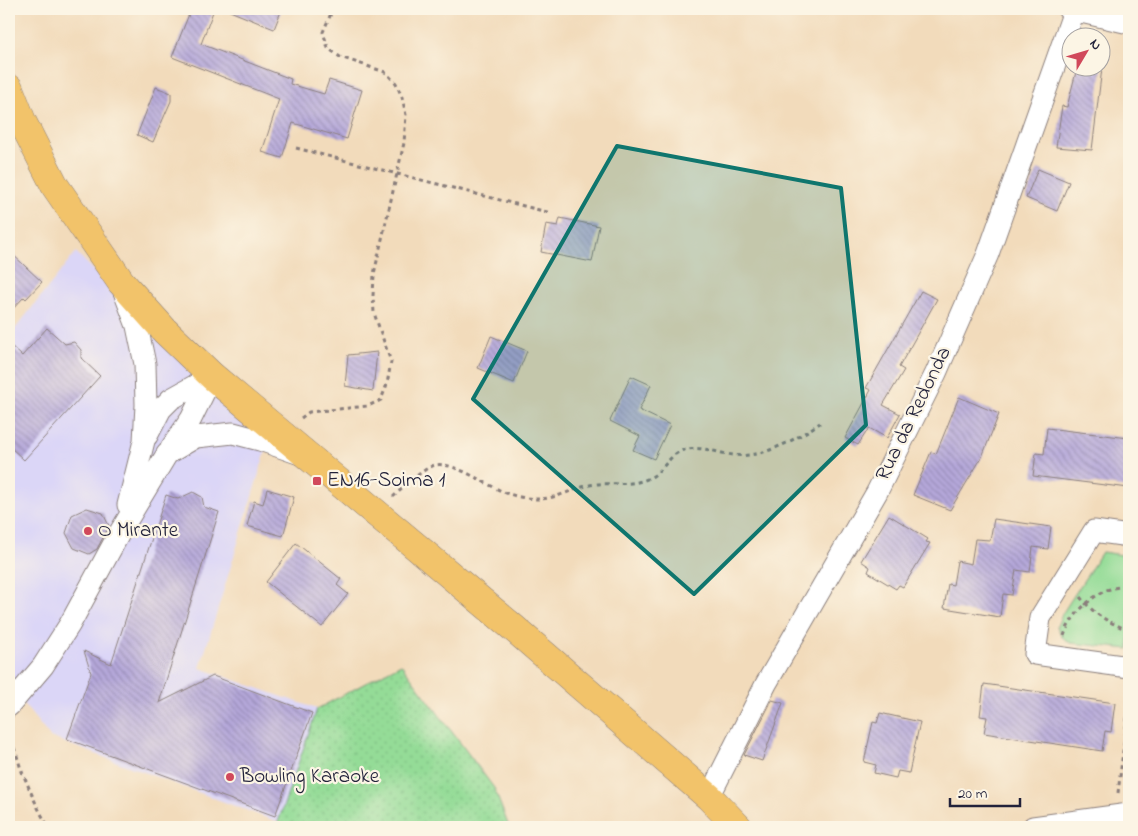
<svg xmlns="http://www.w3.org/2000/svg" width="1138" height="836" font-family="'Indie Flower',sans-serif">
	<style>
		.built { fill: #dbd6f7 }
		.grass { fill: url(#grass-dots); stroke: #5b7f69 }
		.garden { fill: #94dc97; stroke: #5b7f69 }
		.building { fill: url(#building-back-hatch) }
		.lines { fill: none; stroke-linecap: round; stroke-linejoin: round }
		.minor-casing { stroke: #8a7e7b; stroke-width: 23 }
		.primary-casing { stroke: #8a7e7b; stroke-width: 29 }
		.path { stroke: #8a7e7b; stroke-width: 3; stroke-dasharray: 4 4; stroke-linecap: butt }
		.minor { stroke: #fff; stroke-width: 21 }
		.primary { stroke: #f2c36a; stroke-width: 28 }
		.marked { fill: #0f766e; fill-opacity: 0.2; stroke: #0f766e; stroke-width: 4; stroke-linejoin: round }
		.poi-dot { fill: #d1495b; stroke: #fcf5e5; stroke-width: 2 }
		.labels { text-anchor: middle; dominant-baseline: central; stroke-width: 4.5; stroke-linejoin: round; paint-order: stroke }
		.street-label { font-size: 21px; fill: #22223b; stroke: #fcf5e5 }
		.poi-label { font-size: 21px; fill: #22223b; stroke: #fcf5e5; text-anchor: start }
	</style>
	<defs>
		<pattern id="grass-dots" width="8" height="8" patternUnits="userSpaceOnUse" patternTransform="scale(1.25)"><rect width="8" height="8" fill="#94dc97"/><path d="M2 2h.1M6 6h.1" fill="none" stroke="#7fbc83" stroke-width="1.8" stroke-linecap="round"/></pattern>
		<pattern id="building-back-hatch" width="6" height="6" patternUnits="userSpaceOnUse" patternTransform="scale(1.25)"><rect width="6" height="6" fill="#b5a8da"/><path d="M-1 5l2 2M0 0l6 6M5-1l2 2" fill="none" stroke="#9388b2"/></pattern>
	</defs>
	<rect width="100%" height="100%" fill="#fcf5e5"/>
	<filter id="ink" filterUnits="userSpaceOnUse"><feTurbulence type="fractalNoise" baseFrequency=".02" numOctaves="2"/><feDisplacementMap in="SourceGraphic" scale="10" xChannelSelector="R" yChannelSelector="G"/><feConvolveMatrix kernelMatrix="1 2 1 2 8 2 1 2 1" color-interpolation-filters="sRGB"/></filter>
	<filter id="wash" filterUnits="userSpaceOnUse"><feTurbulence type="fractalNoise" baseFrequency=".0096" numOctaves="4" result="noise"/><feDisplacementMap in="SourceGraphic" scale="20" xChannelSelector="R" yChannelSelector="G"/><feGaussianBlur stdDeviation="1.12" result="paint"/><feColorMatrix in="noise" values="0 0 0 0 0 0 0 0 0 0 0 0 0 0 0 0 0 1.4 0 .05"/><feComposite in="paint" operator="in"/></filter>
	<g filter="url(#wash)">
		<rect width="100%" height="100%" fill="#f2dbbb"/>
		<path class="built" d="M76 252 169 349 270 437 200 668 317 709 278 822 50 737 18 697 9 706V331L12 333Z"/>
		<path class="grass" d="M401 664 494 788 509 827H277L278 822 317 709Z"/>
		<path class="garden" d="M1102 552 1129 556V649L1070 643 1061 636 1057 626 1062 614Z"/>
		<g id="blocks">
			<path class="building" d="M191 9H214L201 44 291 79 290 84 324 94 329 80 362 90 347 139 293 123 282 158 262 152 279 99 172 57Z
				M225 9H282L274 29Z
				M1077 68H1102L1092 150 1056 147 1062 106 1067 107Z
				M156 87 171 93V101L153 142 137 135Z
				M1038 169 1069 182 1057 211 1026 198Z
				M560 218 599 226 592 262 541 252 546 224 558 226Z
				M9 251 42 282 26 299 24 297 9 313Z
				M921 291 937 299 899 367 904 370 883 405 900 414 887 438 869 428 858 445 845 438 871 390 866 388Z
				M47 328 65 344 74 342 81 350V358L100 376 24 460 9 446V344L22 356Z
				M491 336 527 351 514 383 478 368Z
				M377 352 373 391 345 386 348 355Z
				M631 376 651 385 639 410 670 425 654 459 633 450 640 436 610 421Z
				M959 397 999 414 982 457 950 510 913 495 931 452 936 454Z
				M1047 428 1129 438V488L1033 476 1036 453 1044 454Z
				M267 489 294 497 283 536 247 526 254 501 263 504Z
				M193 492 202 497 204 507 219 512 159 703 213 676 312 713 275 816 67 739 91 673 84 651 111 664 166 495 178 499Z
				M87 508 103 513 109 526 97 549 89 554 74 548 66 533 72 515Z
				M889 515 928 539 926 542 930 543 903 587 899 585 896 589 868 572 870 567 861 561Z
				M994 519 1051 527 1048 549 1033 547 1030 572 1016 570 1012 595 1003 594 1000 617 944 608 948 584 953 585 957 561 971 564 975 539 990 540Z
				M296 543 341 579 337 585 348 594 322 627 266 582Z
				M984 684 1115 703 1111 732 1105 731 1102 751 984 733 987 717 980 716Z
				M772 700 783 703 762 761 744 755Z
				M880 713 920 722 909 773 898 771 896 778 874 773 876 765 864 762 873 722 877 723Z"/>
		</g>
	</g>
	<g filter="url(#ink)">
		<use href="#blocks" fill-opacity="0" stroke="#8a7e7b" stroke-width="1"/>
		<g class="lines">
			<defs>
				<path id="minor" d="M1068 9 1129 23
					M123 289 137 326 145 364 146 405 144 441 128 505
					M147 436 161 409 171 399 212 376
					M171 448 191 419 212 376
					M1129 536 1094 531 1040 618 1035 654 1129 667
					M9 706 43 666 70 624 120 532 167 454 196 437 233 433 260 440 300 454
					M709 797 766 684 877 492 936 373 988 254 1074 11
					M1033 827 1129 814"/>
				<path id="primary" d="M9 88 22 121 55 186 121 282 165 331 212 376 510 625 709 797 738 827"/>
			</defs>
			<use href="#minor" class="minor-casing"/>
			<use href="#primary" class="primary-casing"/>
			<path class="path" d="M296 148 551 213
				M301 418 309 412 368 406 381 400 387 384 391 362 374 313 373 296 374 274 404 143 406 115 402 97 396 83 385 72 340 57 328 48 323 32 333 9
				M393 497C403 488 423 468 435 465 455 461 490 488 509 494 518 497 530 499 539 499 555 499 571 490 586 486 608 480 632 489 653 476 663 470 670 455 681 451 697 444 717 453 733 455 763 459 796 439 820 423
				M1080 597C1095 615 1106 621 1128 630
				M1129 626V636
				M1064 636C1070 617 1091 595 1110 589 1116 587 1123 587 1129 586
				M9 741C17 749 18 763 23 774 31 792 38 811 49 827
				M1118 793 1129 702"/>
			<use href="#minor" class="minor"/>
			<use href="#primary" class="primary"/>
		</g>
	</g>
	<path class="marked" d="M617 146 841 188 866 425 694 594 473 399Z"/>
	<g class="poi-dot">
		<rect x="312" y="476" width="10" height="10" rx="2.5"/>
		<circle cx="88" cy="531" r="5"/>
		<circle cx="230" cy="777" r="5"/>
	</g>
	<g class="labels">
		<g class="street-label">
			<text transform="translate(914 414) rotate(-64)">Rua da Redonda</text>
		</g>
		<g class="poi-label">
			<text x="327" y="481">EN16-Soima 1</text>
			<text x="98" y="531">O Mirante</text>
			<text x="240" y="777">Bowling Karaoke</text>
		</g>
	</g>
	<rect width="1138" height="836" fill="none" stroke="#fcf5e5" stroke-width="30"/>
	<g transform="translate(1086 52) rotate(52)"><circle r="24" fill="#fcf5e5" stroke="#a5a1a1"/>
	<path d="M0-4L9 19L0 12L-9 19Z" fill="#d1495b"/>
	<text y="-8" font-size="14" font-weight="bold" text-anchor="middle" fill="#22223b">N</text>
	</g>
	<path d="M950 798v8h70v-8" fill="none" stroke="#22223b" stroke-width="2.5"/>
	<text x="958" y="798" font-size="15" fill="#22223b" stroke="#fcf5e5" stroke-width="4" paint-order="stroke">20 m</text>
</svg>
